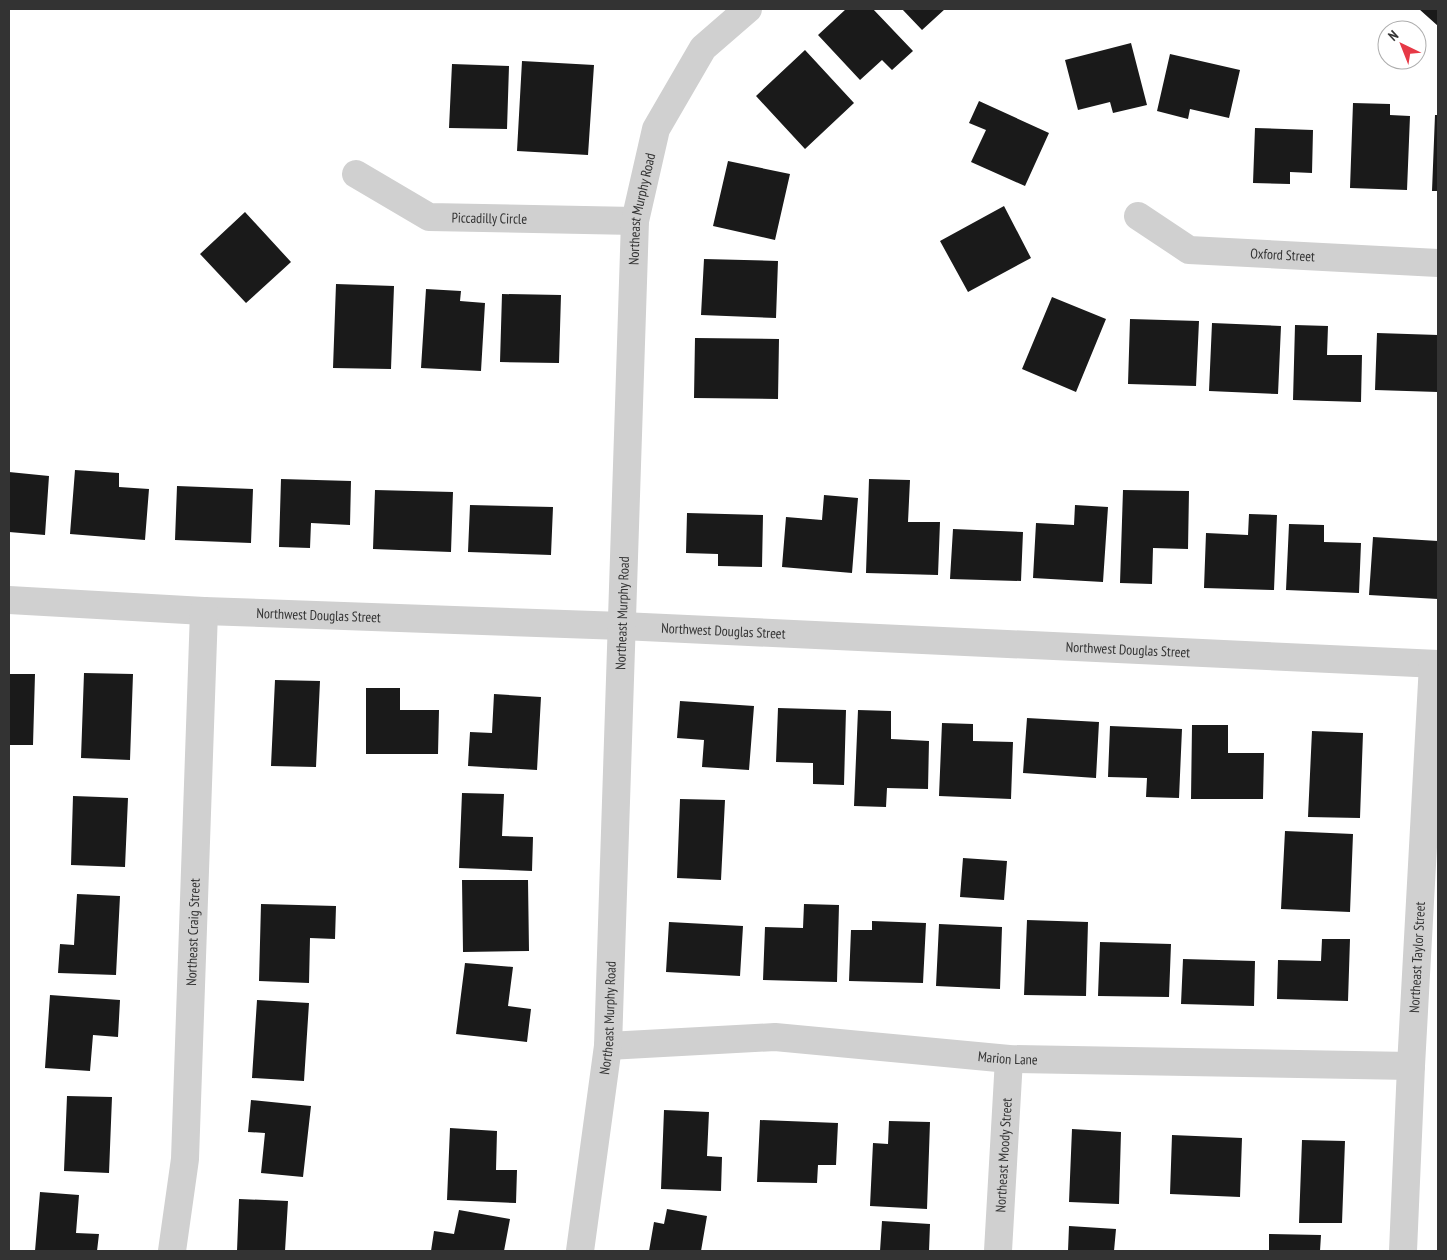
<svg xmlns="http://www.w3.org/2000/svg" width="1447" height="1260" font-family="'PT Sans Narrow',sans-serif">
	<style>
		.building { fill: #1a1a1a }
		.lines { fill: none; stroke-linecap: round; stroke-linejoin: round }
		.minor { stroke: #d0d0d0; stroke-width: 28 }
		.labels { text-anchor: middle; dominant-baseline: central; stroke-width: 5; stroke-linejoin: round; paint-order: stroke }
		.street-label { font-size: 14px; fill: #333; stroke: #fff }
	</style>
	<rect width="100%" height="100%" fill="#fff"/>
	<path class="building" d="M846 9H873L913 51 892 70 882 60 860 80 818 35Z
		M902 9H945L922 30Z
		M1419 9H1438V26Z
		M1131 43 1147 105 1113 113 1110 102 1078 110 1065 60Z
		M805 50 854 103 805 149 756 96Z
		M1170 54 1240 70 1229 118 1190 109 1188 119 1157 111Z
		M522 61 594 65 588 155 517 151Z
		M452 64 509 66 507 129 449 128Z
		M979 101 1049 133 1025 186 971 162 986 130 969 123Z
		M1353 103 1390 104V115L1410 116 1407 190 1350 188Z
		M1435 115H1438V191H1432Z
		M1255 128 1313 130 1312 173 1290 172V184L1253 183Z
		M728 161 790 174 775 240 713 226Z
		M1004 206 1031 258 968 292 940 241Z
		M245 212 291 262 246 303 200 254Z
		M704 259 778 261 776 318 701 315Z
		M336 284 394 286 391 369 333 368Z
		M426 289 461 291 460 301 485 303 481 371 421 368Z
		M502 294 561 295 559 363 500 362Z
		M1052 297 1106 319 1076 392 1022 369Z
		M1130 319 1199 321 1196 386 1128 384Z
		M1212 323 1281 326 1278 394 1209 391Z
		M1295 325 1328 326 1327 355H1362L1361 402 1293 400Z
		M1377 333 1438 335V392L1375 390Z
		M695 338 779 339 778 399 694 398Z
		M75 470 119 473V487L149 489 145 540 70 534Z
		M9 472 49 476 45 535 9 532Z
		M281 479 351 481 350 525 311 523 310 548 279 547Z
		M869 479 910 480 908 522H940L938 575 866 573Z
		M177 486 253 489 251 543 175 540Z
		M375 490 453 492 451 552 373 549Z
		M1123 490 1189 491 1188 549 1153 548 1152 584 1120 583Z
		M824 495 858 498 852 573 782 567 786 517 822 520Z
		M470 505 553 507 551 555 468 552Z
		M1075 505 1108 507 1103 582 1033 578 1036 523 1074 525Z
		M687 513 763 515 762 567 718 566V554L686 553Z
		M1249 514 1277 515 1274 590 1204 588 1206 533 1248 535Z
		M1289 524 1324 525V542L1361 543 1359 593 1286 590Z
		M953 529 1023 532 1021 581 950 579Z
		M1373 537 1438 541V599L1369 595Z
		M84 673 133 674 130 760 81 758Z
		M9 674H35L33 745H9Z
		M275 680 320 681 316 767 271 766Z
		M366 688H400V710H439L438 754H366Z
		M494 694 541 697 537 770 468 766 470 732 492 733Z
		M680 701 754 706 749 770 702 767 704 740 677 738Z
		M778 708 846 710 844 785 813 784V763L776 762Z
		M858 710 891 711V739L929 741 928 789 887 788 886 807 854 806Z
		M1027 718 1099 722 1096 778 1023 773Z
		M942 723 973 724V741L1013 742 1011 799 939 796Z
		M1192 725H1228V753H1264L1263 799H1191Z
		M1110 726 1182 729 1179 798 1146 797 1147 778 1108 777Z
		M1312 731 1363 733 1360 818 1308 817Z
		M462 793 504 794 502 836 533 837 532 871 459 868Z
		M73 796 128 798 125 867 71 865Z
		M680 799 725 800 721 880 677 878Z
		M1285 831 1353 834 1350 912 1281 909Z
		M963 858 1007 861 1004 900 960 897Z
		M462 880H528L529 951 463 952Z
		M77 894 120 896 116 975 58 973 60 944 74 945Z
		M261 904 336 906 335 939 310 938 309 983 259 981Z
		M804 904 839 905 837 982 763 980 765 927 803 928Z
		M1027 920 1088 922 1086 996 1024 995Z
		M872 921 926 923 923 983 849 981 851 930H872Z
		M669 922 743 926 740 976 666 972Z
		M939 924 1002 927 1000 989 936 986Z
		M1322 939H1350L1348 1001 1277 999 1278 960 1321 961Z
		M1100 942 1171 944 1169 997 1098 996Z
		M1183 959 1255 961 1254 1006 1181 1004Z
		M465 963 513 967 508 1006 531 1009 527 1042 456 1034Z
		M50 995 120 1000 118 1037 93 1035 90 1071 45 1068Z
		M257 1000 309 1003 304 1081 252 1078Z
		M67 1096 112 1097 109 1173 64 1171Z
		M251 1100 311 1106 303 1177 261 1173 265 1133 248 1132Z
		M664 1110 709 1112 707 1156 722 1157 721 1191 661 1189Z
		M760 1120 838 1123 836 1165H818L817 1183 757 1182Z
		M889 1121 930 1122 927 1209 870 1206 873 1143 888 1144Z
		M450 1128 497 1131 496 1170H517L516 1203 447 1200Z
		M1072 1129 1121 1132 1119 1204 1069 1202Z
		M1172 1135 1242 1138 1240 1197 1170 1194Z
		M1302 1140 1345 1141 1342 1223H1299Z
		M40 1192 79 1195 76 1233 99 1234 97 1251H35Z
		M239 1199 288 1201 285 1251H237Z
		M667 1209 707 1216 701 1251H649L654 1222 664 1224Z
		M459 1210 510 1219 504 1251H431L434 1231 454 1234Z
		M882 1221 930 1224 929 1251H880Z
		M1069 1226 1116 1229 1114 1251H1068Z
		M1269 1234 1321 1235 1320 1251H1269Z"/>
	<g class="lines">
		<g class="minor">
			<path id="s1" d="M356 174 429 217 635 221"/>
			<path id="s2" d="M1138 216 1189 250 1438 263"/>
			<path id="s3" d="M9 600 204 611 622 626 1438 664"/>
			<path id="s4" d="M608 1046 775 1037 1009 1059 1411 1066"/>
			<path id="s5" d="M172 1251 185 1159 204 611"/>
			<path id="s6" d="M580 1251 608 1046 635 221 656 129 703 48 748 9"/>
			<path id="s7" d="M998 1251 1009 1059"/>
			<path id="s8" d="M1403 1251 1411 1066 1433 664"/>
		</g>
	</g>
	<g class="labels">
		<g class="street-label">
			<text stroke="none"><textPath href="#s6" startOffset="1045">Northeast Murphy Road</textPath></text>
			<text stroke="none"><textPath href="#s1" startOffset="145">Piccadilly Circle</textPath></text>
			<text stroke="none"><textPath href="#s2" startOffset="155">Oxford Street</textPath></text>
			<text stroke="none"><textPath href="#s6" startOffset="640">Northeast Murphy Road</textPath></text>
			<text stroke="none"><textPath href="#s3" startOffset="310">Northwest Douglas Street</textPath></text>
			<text stroke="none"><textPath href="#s3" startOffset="715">Northwest Douglas Street</textPath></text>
			<text stroke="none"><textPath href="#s3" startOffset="1120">Northwest Douglas Street</textPath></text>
			<text stroke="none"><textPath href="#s5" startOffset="320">Northeast Craig Street</textPath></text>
			<text stroke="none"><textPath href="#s8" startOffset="294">Northeast Taylor Street</textPath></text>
			<text stroke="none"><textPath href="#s6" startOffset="235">Northeast Murphy Road</textPath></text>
			<text stroke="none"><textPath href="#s4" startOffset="401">Marion Lane</textPath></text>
			<text stroke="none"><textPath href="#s7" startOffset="96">Northeast Moody Street</textPath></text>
		</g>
	</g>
	<rect width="1447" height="1260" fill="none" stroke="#333333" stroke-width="20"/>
	<g transform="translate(1402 45) rotate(317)"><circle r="24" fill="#ffffff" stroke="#adadad"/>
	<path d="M0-4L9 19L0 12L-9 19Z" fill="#e63946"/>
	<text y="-8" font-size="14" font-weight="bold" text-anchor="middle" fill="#333333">N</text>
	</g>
</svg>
